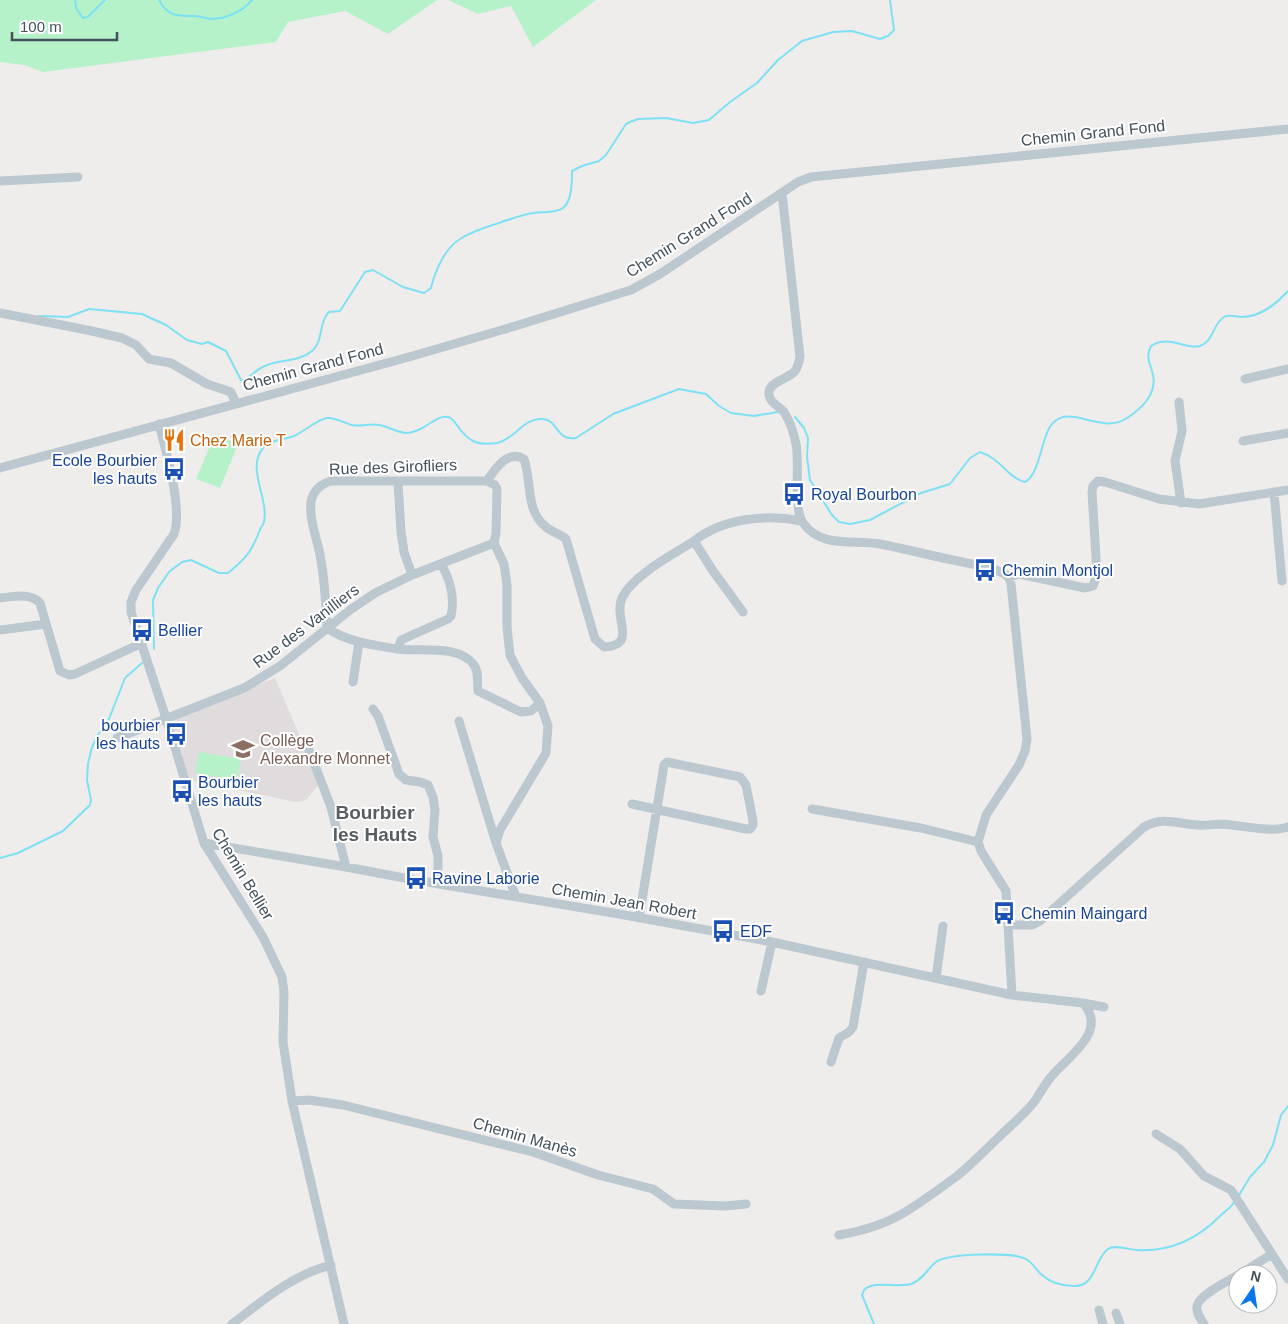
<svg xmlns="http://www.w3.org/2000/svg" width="1288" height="1324" font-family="Arial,sans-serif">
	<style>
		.education { fill: #e0dcde }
		.green { fill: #b5f2c9 }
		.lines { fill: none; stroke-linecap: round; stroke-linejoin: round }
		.stream { stroke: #7ee1f3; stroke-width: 2 }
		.minor { stroke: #bbc8d0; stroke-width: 9 }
		.labels { text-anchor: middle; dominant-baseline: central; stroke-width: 4; stroke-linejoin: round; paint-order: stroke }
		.street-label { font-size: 16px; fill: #43515b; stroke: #fff }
		.food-label { font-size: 16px; fill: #c56008; stroke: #fff; text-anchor: start }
		.transit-label { font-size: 16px; fill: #164399; stroke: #fff; text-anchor: start }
		.education-label { font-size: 16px; fill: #785e54; stroke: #fff; text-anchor: start }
		.quarter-label { font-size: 19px; font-weight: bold; fill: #585d62; stroke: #fff }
	</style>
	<rect width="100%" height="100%" fill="#efecec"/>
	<path class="education" d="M275 678 320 783 306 800 296 802 189 780 172 719Z"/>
	<path class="green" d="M0 0H437L388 34 345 11 288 22 276 42 43 72 24 65 0 62Z
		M448 0H596L533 47 511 6 478 14Z
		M215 434 238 444 220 488 196 479Z
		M199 752 241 759 237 780 195 773Z"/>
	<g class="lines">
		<path class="stream" d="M75 0 76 8 83 18 88 17 105 0
			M159 0C168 17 178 16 195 16 200 16 205 18 210 19 226 19 242 12 252 0
			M39 316 68 317 89 309 142 314 166 325 187 340 202 344 208 342 226 351 241 380H245C252 375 258 368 267 365 282 359 299 362 312 351 324 341 318 323 329 312L340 311 365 272 373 270 403 287 424 293 431 288C435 271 445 248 460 239 472 231 486 227 499 223 510 219 521 215 533 213 542 211 555 214 563 208 572 201 572 182 572 171L582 166 599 161 606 155 626 124 630 122 638 119 666 118 693 123 709 120 730 102 757 83 778 60 802 41 833 32 852 31 880 39 888 36 894 30 890 0
			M795 417 804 428 808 438 807 457 810 480 832 515 839 522 850 524 870 520 921 493 950 484 970 458 980 452C1000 458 1008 478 1025 482 1041 474 1041 433 1054 422 1072 405 1102 435 1127 418 1144 407 1159 392 1152 371 1149 361 1146 356 1151 346 1168 334 1186 350 1200 346 1214 341 1212 325 1224 317 1229 314 1236 317 1242 317 1261 317 1276 304 1288 291
			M154 649 153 600 158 588 169 572 182 562 191 560 219 573H228C245 559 251 553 259 532 260 529 263 525 264 522 269 498 246 469 263 448 271 440 281 440 291 437 304 433 313 421 327 418 335 417 344 423 352 425 361 427 370 423 379 425 388 426 397 433 407 433 425 432 436 414 448 417 452 418 454 421 456 424 468 441 476 446 497 443 514 440 524 417 543 419 559 420 555 441 576 438L613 414 679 389 706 394 719 406 731 413 754 416 778 412
			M0 858 18 853 63 831 90 805 91 800 87 780 88 764 92 747 98 735 109 719 125 678 142 663
			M1238 1197 1250 1177 1264 1162 1273 1145 1281 1115 1288 1106
			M874 1324 862 1295 864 1290C874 1280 897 1288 911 1284 923 1280 927 1269 936 1262 948 1253 1014 1252 1026 1259 1033 1263 1036 1270 1042 1275 1051 1283 1062 1286 1074 1286 1096 1287 1094 1259 1108 1249 1115 1244 1129 1250 1137 1250 1170 1252 1197 1239 1219 1217 1225 1211 1231 1208 1235 1201"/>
		<path class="minor" d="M0 181 78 177
			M782 193 800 357C799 362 798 367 795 371 789 379 770 381 769 392 768 402 779 406 784 412 790 421 794 434 796 444 800 463 793 509 803 523 822 549 854 539 880 544 906 549 932 556 958 561 973 565 993 566 1006 575 1009 577 1010 580 1011 584L1027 739 1025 751 1019 765 986 815 978 842 981 851 1006 891 1012 995
			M0 313 92 331 122 338 136 345 149 359 171 363 207 384 231 392 236 404
			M1245 379 1288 369
			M1179 402 1182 431 1175 461 1181 503
			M159 424C166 451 183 509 174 534L136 590 131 602V612L166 718 204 843 263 937 282 977 284 992 283 1042 292 1101 344 1324
			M1243 441 1288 433
			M0 468 409 357 512 327 631 290 660 274 798 182 811 177 1288 129
			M487 481C495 469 508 449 524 459 532 481 525 511 546 527 552 532 560 534 566 539L595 639 604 647C640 645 611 617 623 596 635 574 674 554 694 541
			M398 482 401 532 404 552 412 575
			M1274 492 1282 581
			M494 543 496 533 497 489 495 485 487 481H331C321 484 313 491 311 502 309 520 317 538 320 555 325 580 326 604 327 628 347 642 374 645 397 649 420 652 459 644 474 665 479 672 477 682 478 691L521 712 531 711 540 703
			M494 543 504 564 507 585V627L510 655 522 678 540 703 548 726 546 753 500 830 496 843
			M1009 577 1019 574 1085 588 1093 586 1097 574 1092 492 1093 486 1098 481 1105 482 1159 499 1199 504 1288 490
			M0 598C13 597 30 592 40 603L60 671 69 675 75 674 142 643
			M743 612 713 571 694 541C723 518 766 514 802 521
			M0 630 46 624
			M398 649 401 640 448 619 451 616C455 598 450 579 441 564
			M353 682 359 642
			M373 709 378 716 399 774 406 780 420 782 428 785 433 797 435 810 433 837 438 856V884
			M459 721 496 843 516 897
			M117 738 244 688 280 666 350 610 375 593 412 575 494 543
			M307 745 331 807 346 867
			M632 804 746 829H750L753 825V821L746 785 740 777 667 762 664 765 639 918
			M812 809 921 828 978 842
			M204 843 346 867 415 880 619 914 772 942 1012 995 1083 1003 1104 1007
			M1008 925H1032L1040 921 1144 827C1164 816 1177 824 1198 825 1206 826 1214 824 1221 824 1241 825 1269 833 1288 827
			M936 978 943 926
			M761 991 772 942
			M831 1062 839 1038 849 1032 853 1027 864 962
			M292 1101 309 1100 343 1105 533 1152 598 1175 653 1189 674 1204 725 1206 746 1204
			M1156 1134 1180 1149 1204 1176 1231 1190 1288 1279
			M839 1235C863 1231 886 1224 907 1211 924 1200 941 1188 957 1176 972 1164 985 1150 999 1137 1010 1126 1024 1115 1034 1102 1040 1094 1044 1085 1051 1077 1067 1057 1109 1032 1083 1003
			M1240 1274 1272 1254
			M1099 1310 1103 1324
			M1116 1313 1120 1324
			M232 1324C262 1301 294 1274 331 1265
			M1204 1324C1200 1318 1196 1313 1197 1306 1199 1295 1228 1281 1238 1275"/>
	</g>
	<defs>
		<symbol id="restaurant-bare" viewBox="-9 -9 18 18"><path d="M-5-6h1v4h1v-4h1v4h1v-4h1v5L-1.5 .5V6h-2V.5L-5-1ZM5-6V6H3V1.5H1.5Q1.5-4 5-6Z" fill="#e8710a" stroke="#fff" stroke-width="2.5" paint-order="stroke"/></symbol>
		<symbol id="bus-bare" viewBox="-9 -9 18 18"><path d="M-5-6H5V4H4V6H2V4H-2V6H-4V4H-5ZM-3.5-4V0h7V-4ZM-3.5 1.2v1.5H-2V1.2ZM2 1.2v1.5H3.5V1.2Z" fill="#1a4fb4" stroke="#fff" stroke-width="2.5" paint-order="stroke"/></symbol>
		<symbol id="school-bare" viewBox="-9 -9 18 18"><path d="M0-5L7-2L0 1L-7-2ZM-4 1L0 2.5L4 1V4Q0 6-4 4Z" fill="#8d6e63" stroke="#fff" stroke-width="2.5" paint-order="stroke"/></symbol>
	</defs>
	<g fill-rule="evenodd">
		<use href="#restaurant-bare" x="158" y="424" width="32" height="32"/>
		<use href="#bus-bare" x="158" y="453" width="32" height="32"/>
		<use href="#bus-bare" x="778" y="478" width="32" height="32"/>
		<use href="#bus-bare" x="969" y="554" width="32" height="32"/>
		<use href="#bus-bare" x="126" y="614" width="32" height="32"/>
		<use href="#bus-bare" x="160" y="718" width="32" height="32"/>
		<use href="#school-bare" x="227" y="733" width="32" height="32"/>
		<use href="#bus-bare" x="166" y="775" width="32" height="32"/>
		<use href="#bus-bare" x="400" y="862" width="32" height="32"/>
		<use href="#bus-bare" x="988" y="897" width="32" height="32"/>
		<use href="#bus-bare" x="707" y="915" width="32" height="32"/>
	</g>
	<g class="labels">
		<g class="street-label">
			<text transform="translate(1093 133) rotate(-6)">Chemin Grand Fond</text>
			<text transform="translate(689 235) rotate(-32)">Chemin Grand Fond</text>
			<text transform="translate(313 367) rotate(-15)">Chemin Grand Fond</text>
			<text transform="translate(393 467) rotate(-2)">Rue des Girofliers</text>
			<text transform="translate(306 626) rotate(-37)">Rue des Vanilliers</text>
			<text transform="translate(243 874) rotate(59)">Chemin Bellier</text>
			<text transform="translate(624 901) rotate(10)">Chemin Jean Robert</text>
			<text transform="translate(525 1137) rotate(16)">Chemin Manès</text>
		</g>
		<g class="food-label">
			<text x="190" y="440">Chez Marie T</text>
		</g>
		<g class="transit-label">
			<text x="157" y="460" text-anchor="end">Ecole Bourbier<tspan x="157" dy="18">les hauts</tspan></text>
			<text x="811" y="494">Royal Bourbon</text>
			<text x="1002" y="570">Chemin Montjol</text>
			<text x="158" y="630">Bellier</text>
			<text x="160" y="725" text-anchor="end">bourbier<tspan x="160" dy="18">les hauts</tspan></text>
			<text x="198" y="782">Bourbier<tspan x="198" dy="18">les hauts</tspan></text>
			<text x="432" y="878">Ravine Laborie</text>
			<text x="1021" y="913">Chemin Maingard</text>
			<text x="740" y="931">EDF</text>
		</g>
		<g class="education-label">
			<text x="260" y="740">Collège<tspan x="260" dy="18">Alexandre Monnet</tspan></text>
		</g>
		<g class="quarter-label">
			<text x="375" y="812">Bourbier<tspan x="375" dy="22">les Hauts</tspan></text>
		</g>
	</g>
	<g transform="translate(1253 1289) rotate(13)"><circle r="24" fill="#ffffff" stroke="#b4b9bd"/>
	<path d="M0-4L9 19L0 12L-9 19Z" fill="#0978ec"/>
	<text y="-8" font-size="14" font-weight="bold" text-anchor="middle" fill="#43515b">N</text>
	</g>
	<path d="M12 32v8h105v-8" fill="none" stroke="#43515b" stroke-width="2.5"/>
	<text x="20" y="32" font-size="15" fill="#43515b" stroke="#ffffff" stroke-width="4" paint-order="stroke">100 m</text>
</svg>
